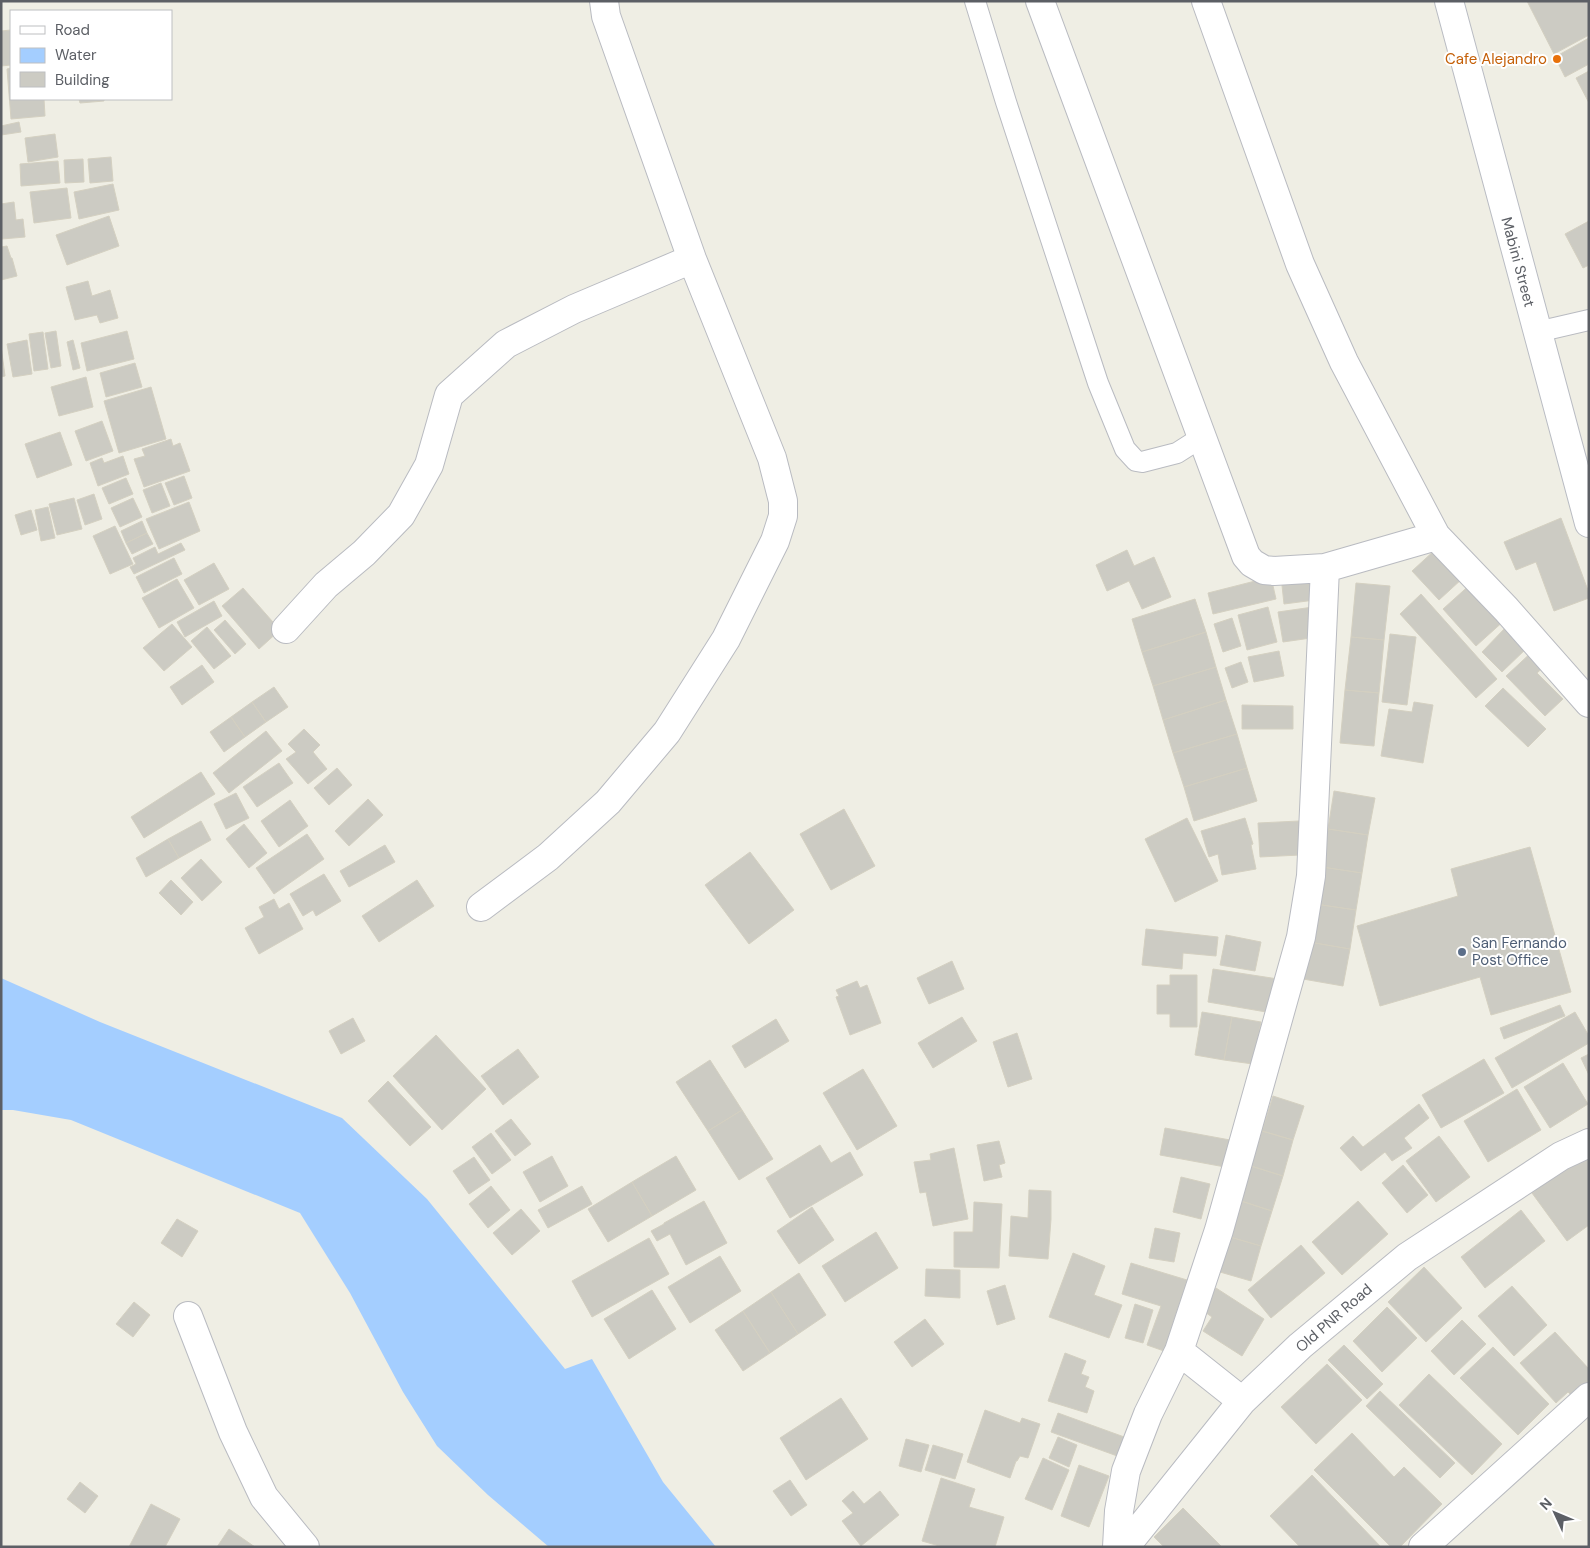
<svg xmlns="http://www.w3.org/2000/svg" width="1590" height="1548" font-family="'DM Sans',sans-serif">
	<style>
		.water { fill: #a4ceff }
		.building { fill: #cccbc3; stroke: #d4d0c1 }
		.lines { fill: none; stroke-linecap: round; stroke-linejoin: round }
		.service-casing { stroke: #b9bbc1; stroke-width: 22 }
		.minor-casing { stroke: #b9bbc1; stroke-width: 30 }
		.secondary-casing { stroke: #b9bcc3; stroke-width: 30 }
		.service { stroke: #fff; stroke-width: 20 }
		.minor { stroke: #fff; stroke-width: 28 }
		.secondary { stroke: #fff; stroke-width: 28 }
		.food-dot { fill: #e8710a; stroke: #fff; stroke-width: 2 }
		.service-dot { fill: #5c6f8a; stroke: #fff; stroke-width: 2 }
		.labels { text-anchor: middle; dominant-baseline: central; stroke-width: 4; stroke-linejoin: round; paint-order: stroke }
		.food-label { font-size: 15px; fill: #c56008; stroke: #fff; text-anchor: end }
		.street-label { font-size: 15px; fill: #5c5f65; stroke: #fff }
		.service-label { font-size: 15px; fill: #4e5e75; stroke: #fff; text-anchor: start }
	</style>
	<rect width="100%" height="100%" fill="#efeee4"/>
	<path class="water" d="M1 978 100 1022 342 1118 427 1199 565 1369 592 1359 663 1482 716 1547H549L488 1495 437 1446 403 1392 350 1293 300 1213 71 1120 13 1110H1Z"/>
	<path class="building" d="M1527 1H1589V35L1554 54Z
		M11 30V65L1 66V31Z
		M1589 38V64L1565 77 1555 57Z
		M11 68V99H44L45 116 11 119 7 69Z
		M1589 71V103L1576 78Z
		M79 99H104V101L80 103Z
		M19 122 21 132 1 135V126Z
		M55 134 58 157 28 162 25 138Z
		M111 157 113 181 90 183 88 159Z
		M83 159 84 182 65 183 64 160Z
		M58 161 60 183 21 186 20 164Z
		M113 184 119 210 79 219 74 192Z
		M67 188 71 218 34 223 30 192Z
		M14 202 16 220 23 219 25 237 2 239 1 204Z
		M109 216 119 246 67 265 56 235Z
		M1589 221V265L1583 268 1565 234Z
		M7 246 11 258H12L17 276 1 280V247Z
		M88 281 92 296 110 290 118 318 100 323 97 315 75 320 66 287Z
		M56 331 61 366 51 368 45 333Z
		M127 331 134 359 87 371 81 343Z
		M43 332 48 369 34 371 29 334Z
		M27 340 32 374 13 377 7 344Z
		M73 340 80 368 73 370 67 342Z
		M1 346 5 376 1 377Z
		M135 363 142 387 106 397 100 373Z
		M86 377 93 407 59 416 51 387Z
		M151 387 166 439 119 453 104 401Z
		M102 421 113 451 86 461 75 431Z
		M60 432 72 465 37 478 25 444Z
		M171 439 173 446 180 443 190 471 144 487 134 459 145 456 142 449Z
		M123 456 129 474 98 486 90 463 102 458 104 463Z
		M184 476 192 498 174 505 165 483Z
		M126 478 133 494 109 504 102 488Z
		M161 483 170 506 152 513 143 490Z
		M94 494 102 519 85 525 77 500Z
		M74 498 82 529 57 535 49 504Z
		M133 498 142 517 120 527 111 508Z
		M189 502 200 531 159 549 146 519Z
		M48 507 55 538 41 541 35 510Z
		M31 510 37 530 21 535 15 515Z
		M1561 518 1589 593V598L1554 611 1536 562 1516 570 1504 542Z
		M142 521 147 533 126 543 121 531Z
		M115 526 133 564 110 574 93 536Z
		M147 533 153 544 132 554 126 543Z
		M181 543 185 550 134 574 130 567 136 564 133 558 155 547 158 554Z
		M1436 549 1463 578 1439 600 1412 571Z
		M1127 550 1134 566 1154 557 1171 597 1142 609 1129 581 1107 591 1096 565Z
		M174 558 182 574 144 593 136 577Z
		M214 563 229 589 199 605 184 580Z
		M1312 573 1315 600 1284 604 1281 576Z
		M1271 577 1276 599 1213 614 1208 593Z
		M177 579 194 608 159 628 142 598Z
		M1473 582 1506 619 1476 646 1443 609Z
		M1356 583 1390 586 1384 640 1351 637Z
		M243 588 280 630 259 649 222 606Z
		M1421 594 1497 679 1476 698 1400 614Z
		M1195 599 1206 632 1142 652 1132 619Z
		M214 601 222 616 185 637 177 622Z
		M1268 607 1277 642 1247 650 1238 615Z
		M1313 607 1318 637 1283 642 1278 612Z
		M1232 618 1241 646 1223 652 1214 624Z
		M225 620 246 644 235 654 214 630Z
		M172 624 192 647 164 671 143 648Z
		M1507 626 1528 647 1502 672 1482 652Z
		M207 627 231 656 214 669 191 641Z
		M1206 632 1216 667 1153 686 1142 652Z
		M1390 634 1416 637 1407 705 1382 702Z
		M1351 637 1384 640 1379 693 1345 690Z
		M1535 649 1548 663 1537 673 1563 699 1545 716 1506 676Z
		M1279 651 1284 676 1254 682 1248 657Z
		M1241 662 1248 682 1232 688 1225 668Z
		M202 665 214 682 182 705 170 687Z
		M1216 667 1226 700 1163 720 1153 686Z
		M274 687 288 707 266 722 252 702Z
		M1503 688 1546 729 1528 747 1485 706Z
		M1345 690 1379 693 1374 746 1340 743Z
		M1226 700 1237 734 1173 753 1163 720Z
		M252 702 266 722 245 737 231 717Z
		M1414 702 1433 705 1423 763 1381 756 1389 709 1412 712Z
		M1242 705 1293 706V729H1242Z
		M231 717 245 737 224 752 210 732Z
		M304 729 320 745 313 752 327 769 308 784 286 759 296 752 288 744Z
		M266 731 282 751 229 793 213 773Z
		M1237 734 1247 768 1184 787 1173 753Z
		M279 763 293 783 257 807 243 787Z
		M337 768 352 785 329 805 314 788Z
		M1247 768 1257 801 1194 821 1184 787Z
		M201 772 215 794 144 838 131 817Z
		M1334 791 1375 798 1368 835 1328 829Z
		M236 793 249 818 226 829 214 804Z
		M368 799 383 815 349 846 335 831Z
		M290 800 308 826 279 847 261 821Z
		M844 809 875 866 831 890 800 834Z
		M1187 818 1218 881 1175 902 1145 839Z
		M1245 818 1253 844 1251 845 1256 869 1222 875 1218 854 1209 857 1201 831Z
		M201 821 211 840 179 858 168 839Z
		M1299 821 1300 855 1260 857 1258 823Z
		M244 824 267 853 249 868 226 839Z
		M1328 829 1368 835 1362 873 1322 867Z
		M307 834 324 859 274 894 256 868Z
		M168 839 179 858 146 877 136 858Z
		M385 845 395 862 349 887 340 871Z
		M1530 847 1571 992 1491 1015 1480 977 1380 1006 1357 926 1458 896 1451 869Z
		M750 852 794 910 749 944 705 885Z
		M201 859 222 882 202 901 181 878Z
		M1322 867 1362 873 1356 910 1315 904Z
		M324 874 341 901 316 916 313 910 303 916 290 894Z
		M171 880 193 902 181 915 159 893Z
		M417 880 434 906 379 942 362 916Z
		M274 899 279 909 289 903 303 929 259 954 245 928 264 917 259 907Z
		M1315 904 1356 910 1350 949 1309 942Z
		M1146 929 1218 937 1216 956 1183 953 1182 969 1142 965Z
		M1226 935 1261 942 1255 971 1220 965Z
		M1309 942 1350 949 1343 986 1303 979Z
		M952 961 964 989 929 1004 917 978Z
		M1213 969 1278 979 1272 1013 1208 1002Z
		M1170 975H1197V1027H1170V1014H1157V985H1170Z
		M857 981 860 988 867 985 881 1023 850 1035 836 997 839 996 836 990Z
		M1560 1005 1565 1016 1504 1039 1500 1028Z
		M1202 1012 1232 1017 1224 1060 1195 1055Z
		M1575 1012 1589 1036V1043L1512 1088 1495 1058Z
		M962 1017 977 1041 933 1068 918 1043Z
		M1232 1017 1261 1022 1253 1064 1224 1060Z
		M353 1018 365 1041 341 1054 329 1031Z
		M776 1019 789 1041 745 1068 732 1046Z
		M1017 1033 1032 1079 1008 1087 993 1042Z
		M436 1035 486 1089 442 1130 393 1076Z
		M518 1049 539 1077 503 1105 481 1076Z
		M1589 1054V1075L1581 1058Z
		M1484 1059 1504 1093 1441 1128 1422 1095Z
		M710 1060 742 1110 708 1131 676 1082Z
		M1563 1063 1588 1104 1550 1128 1524 1087Z
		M863 1069 897 1126 857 1150 823 1093Z
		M388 1081 431 1127 410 1146 368 1101Z
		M1517 1089 1541 1130 1488 1162 1464 1121Z
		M1273 1096 1304 1106 1293 1140 1262 1131Z
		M1419 1104 1429 1118 1404 1138 1412 1148 1392 1161 1385 1152 1361 1171 1340 1148 1353 1136 1363 1147Z
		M742 1110 773 1159 739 1180 708 1131Z
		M511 1119 531 1144 515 1156 495 1131Z
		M1165 1128 1230 1140 1225 1167 1160 1155Z
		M1262 1131 1293 1140 1283 1176 1251 1166Z
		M491 1133 511 1160 492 1174 472 1147Z
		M1439 1136 1470 1177 1436 1202 1406 1161Z
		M999 1141 1005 1163 999 1165 1002 1177 984 1181 977 1145Z
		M820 1145 831 1163 850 1152 863 1175 790 1218 766 1178Z
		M954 1148 968 1219 933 1226 926 1192 920 1193 914 1162 931 1160 930 1154Z
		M1589 1151V1225L1567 1241 1532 1193Z
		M552 1156 568 1186 540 1202 523 1172Z
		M676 1156 696 1190 652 1216 632 1182Z
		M474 1157 490 1180 469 1194 453 1171Z
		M1403 1165 1428 1195 1407 1213 1382 1183Z
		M1251 1166 1283 1176 1272 1211 1241 1201Z
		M1181 1177 1210 1184 1201 1219 1173 1212Z
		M632 1182 652 1216 608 1242 588 1209Z
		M491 1186 510 1210 488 1228 469 1204Z
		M582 1186 592 1204 548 1228 538 1210Z
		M1029 1190 1051 1191V1219L1048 1259 1009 1256 1011 1216 1028 1218Z
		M704 1201 727 1243 686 1265 670 1234 657 1241 651 1231 664 1224V1223Z
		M1241 1201 1272 1211 1261 1246 1230 1237Z
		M1358 1201 1388 1234 1342 1275 1312 1242Z
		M974 1202 1002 1204 999 1268 954 1267V1232H973Z
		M812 1207 834 1240 799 1264 777 1231Z
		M521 1209 540 1231 512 1255 493 1233Z
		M1521 1210 1545 1241 1485 1288 1461 1257Z
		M177 1219 198 1231 182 1257 161 1243Z
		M1155 1228 1180 1233 1174 1262 1149 1258Z
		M876 1232 898 1268 845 1302 822 1266Z
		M1230 1237 1261 1246 1251 1281 1220 1272Z
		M649 1238 669 1274 592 1317 572 1281Z
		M1301 1245 1325 1273 1271 1318 1248 1290Z
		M1073 1253 1105 1266 1094 1295 1122 1305 1109 1338 1049 1317Z
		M720 1256 741 1291 690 1323 668 1287Z
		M1131 1263 1187 1280 1164 1351 1147 1345 1161 1306 1122 1294Z
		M1424 1267 1462 1308 1426 1342 1388 1302Z
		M926 1269 960 1270V1298L925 1296Z
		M799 1273 826 1315 798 1334 771 1292Z
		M1005 1285 1015 1319 997 1325 987 1291Z
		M1512 1286 1547 1325 1514 1356 1478 1316Z
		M1216 1288 1264 1319 1242 1356 1203 1331 1212 1317 1202 1310Z
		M652 1290 676 1329 629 1359 604 1319Z
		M771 1292 798 1334 770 1353 743 1311Z
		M134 1302 150 1315 133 1337 116 1324Z
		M1135 1304 1153 1310 1143 1343 1125 1338Z
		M1387 1307 1417 1338 1382 1372 1353 1341Z
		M743 1311 770 1353 743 1371 715 1330Z
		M925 1319 944 1344 912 1367 894 1342Z
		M1462 1320 1486 1344 1454 1375 1431 1351Z
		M1555 1332 1589 1369V1389L1577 1401 1568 1392 1556 1403 1520 1363Z
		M1344 1345 1383 1384 1367 1399 1328 1360Z
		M1493 1347 1549 1404 1518 1435 1460 1378Z
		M1065 1353 1086 1361 1081 1374 1089 1377 1085 1387 1094 1391 1087 1413 1048 1401Z
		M1327 1364 1362 1400 1316 1444 1281 1407Z
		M1429 1374 1502 1444 1472 1475 1399 1405Z
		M1380 1391 1455 1463 1440 1478 1366 1406Z
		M841 1398 868 1439 806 1480 780 1438Z
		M985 1410 1020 1423 1022 1418 1040 1424 1028 1458 1020 1456 1017 1461H1016L1010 1478 967 1462Z
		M1058 1413 1127 1438 1120 1457 1051 1432Z
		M1352 1433 1394 1477 1404 1467 1442 1504 1400 1547H1391L1314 1470Z
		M1058 1437 1077 1445 1069 1467 1049 1458Z
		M906 1439 929 1445 921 1472 899 1466Z
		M933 1445 963 1454 955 1479 925 1470Z
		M1043 1458 1069 1470 1052 1510 1025 1499Z
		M1079 1465 1109 1476 1089 1527 1061 1516Z
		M1312 1475 1381 1547H1300L1270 1516Z
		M941 1478 975 1489 969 1507 1004 1517 995 1547H943L922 1541Z
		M790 1480 807 1505 791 1516 773 1491Z
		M80 1482 98 1496 85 1513 67 1499Z
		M853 1491 864 1504 880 1491 899 1515 861 1546 842 1521 853 1513 842 1501Z
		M151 1504 180 1519 165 1547H129Z
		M1183 1508 1222 1547H1164L1154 1537Z
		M229 1529 255 1547H217Z"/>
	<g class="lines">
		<defs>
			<path id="service" d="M975 1 1006 102 1098 383 1125 449 1136 461 1142 462 1177 453 1202 437
				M1537 332 1589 320"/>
			<path id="minor" d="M1040 1 1246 556 1252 563 1264 570 1274 571 1325 568 1436 536
				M1206 1 1300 264 1344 362 1436 536 1506 609 1589 703
				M286 629 326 585 364 553 401 515 429 465 449 395 506 344 574 309 692 259
				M481 907 548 857 608 802 667 732 726 639 775 541 783 516V501L772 458 692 259 606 16 604 1
				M188 1316 233 1432 264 1497 305 1547
				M1179 1351 1242 1401
				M1117 1547 1119 1511 1126 1471 1148 1414 1179 1351 1219 1230 1301 937 1311 876 1325 568
				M1125 1547 1242 1401 1300 1346 1407 1257 1561 1156 1589 1143
				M1423 1547 1589 1397"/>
			<path id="secondary" d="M1449 1 1589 523"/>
		</defs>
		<use href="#service" class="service-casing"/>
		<use href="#minor" class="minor-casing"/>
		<use href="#secondary" class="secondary-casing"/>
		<use href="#service" class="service"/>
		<use href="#minor" class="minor"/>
		<use href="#secondary" class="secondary"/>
	</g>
	<circle class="food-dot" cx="1557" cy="59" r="5"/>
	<circle class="service-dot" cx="1462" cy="952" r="5"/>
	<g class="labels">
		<g class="food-label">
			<text x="1547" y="59">Cafe Alejandro</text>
		</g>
		<g class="street-label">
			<text transform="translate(1518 262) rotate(75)">Mabini Street</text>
			<text transform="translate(1334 1318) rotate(-41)">Old PNR Road</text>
		</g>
		<g class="service-label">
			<text x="1472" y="943">San Fernando<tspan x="1472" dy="17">Post Office</tspan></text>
		</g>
	</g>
	<rect width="1590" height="1548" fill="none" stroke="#5c5f65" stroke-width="5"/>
	<rect x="10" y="10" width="162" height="90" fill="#ffffff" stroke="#bebfc1"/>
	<rect x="20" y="26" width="25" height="8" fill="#ffffff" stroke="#bebfc1"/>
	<text x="55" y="35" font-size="15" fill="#5c5f65">Road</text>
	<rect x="20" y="48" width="25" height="15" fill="#a4ceff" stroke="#bebfc1"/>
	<text x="55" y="60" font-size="15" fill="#5c5f65">Water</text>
	<rect x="20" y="72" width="25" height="15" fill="#cccbc3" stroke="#bebfc1"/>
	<text x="55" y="85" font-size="15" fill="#5c5f65">Building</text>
	<g transform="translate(1555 1513) rotate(314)" stroke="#ffffff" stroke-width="4" paint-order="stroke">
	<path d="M0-4L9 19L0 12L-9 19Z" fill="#5c5f65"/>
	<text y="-8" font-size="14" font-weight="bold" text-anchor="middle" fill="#5c5f65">N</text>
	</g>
</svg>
